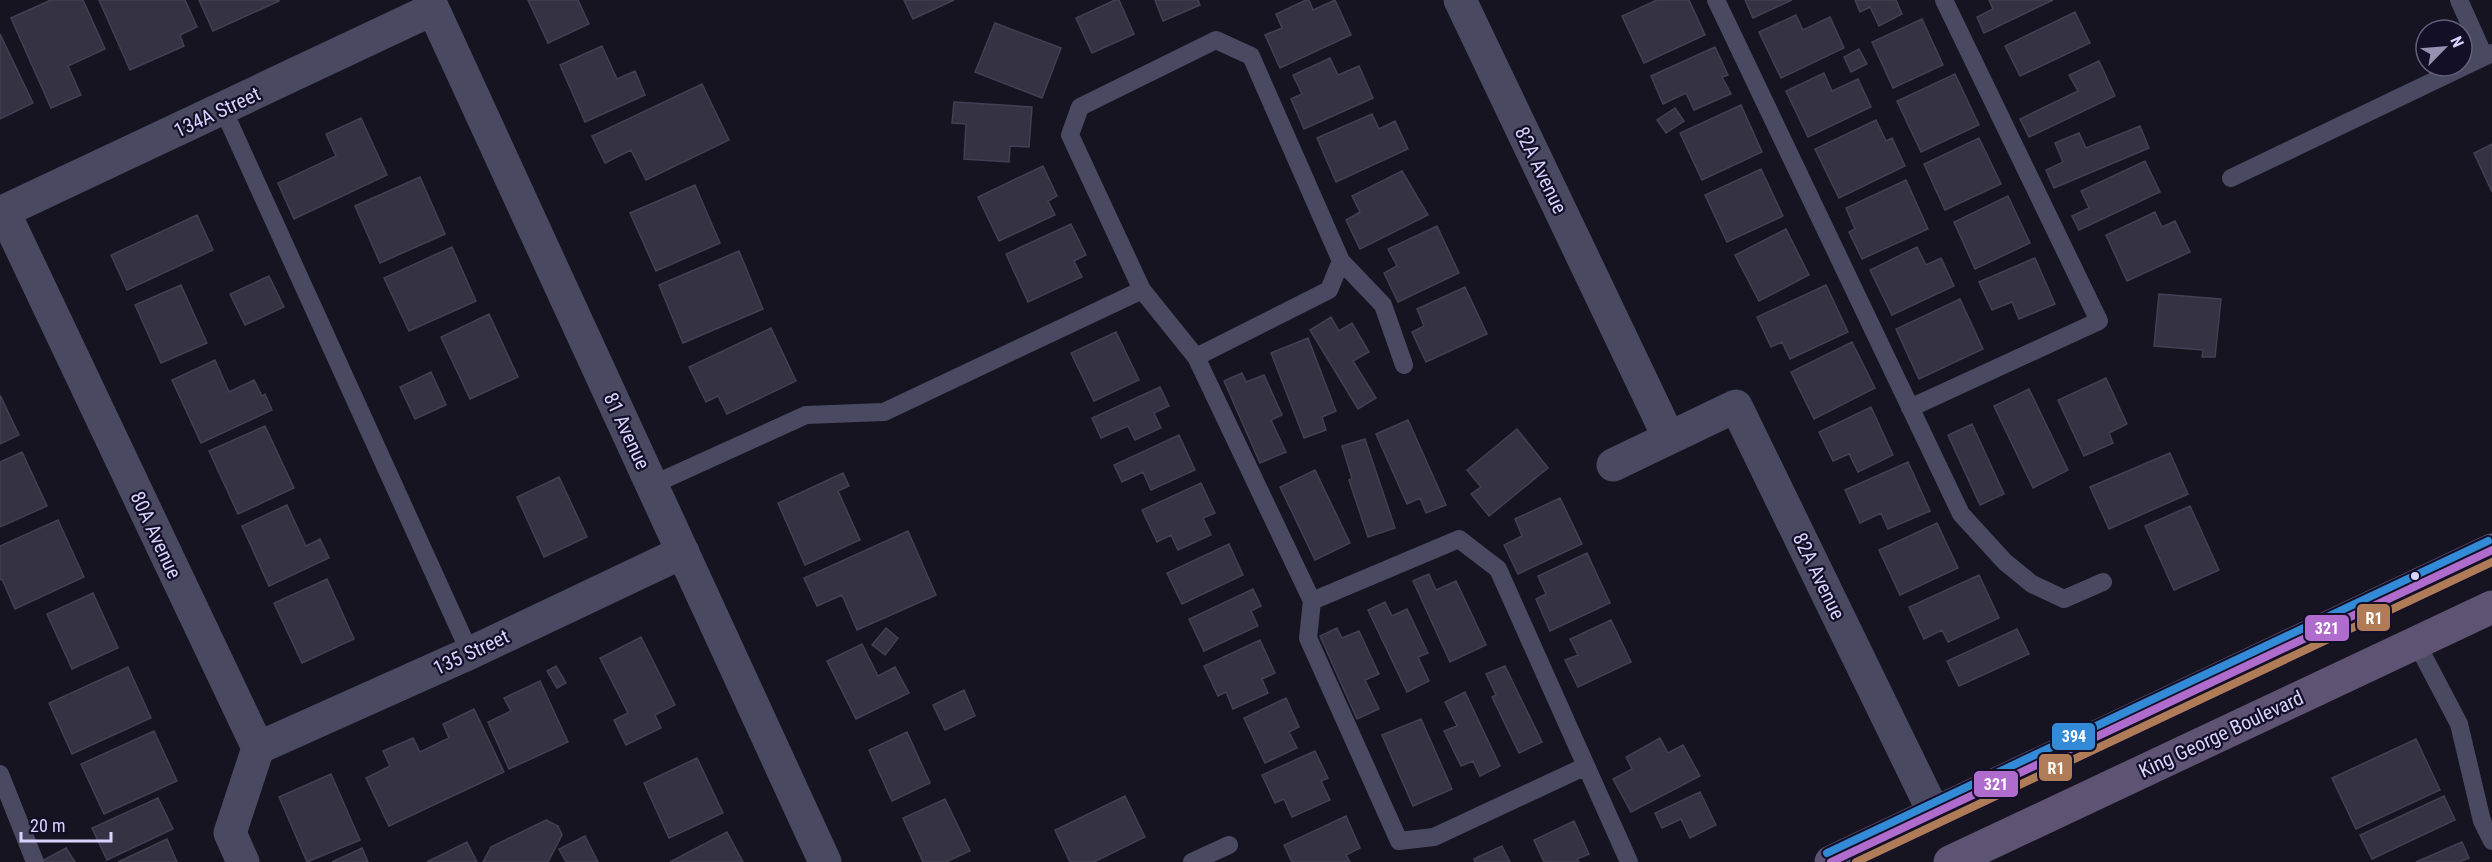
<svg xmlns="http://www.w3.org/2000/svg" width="2492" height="862" font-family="'Roboto Condensed',sans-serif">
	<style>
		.building { fill: #343243; stroke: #433f54; stroke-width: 1.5 }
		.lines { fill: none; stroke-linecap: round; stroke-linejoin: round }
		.service { stroke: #4a4962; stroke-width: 18 }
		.minor { stroke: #4a4962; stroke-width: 33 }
		.primary { stroke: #5e5373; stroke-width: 33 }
		.bus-1-casing { stroke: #130f26; stroke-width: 12 }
		.bus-2-casing { stroke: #130f26; stroke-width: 12 }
		.bus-3-casing { stroke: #130f26; stroke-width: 12 }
		.bus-1 { stroke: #b06ccc; stroke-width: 8 }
		.bus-2 { stroke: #b07c57; stroke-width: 8 }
		.bus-3 { stroke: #338bd7; stroke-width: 8 }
		.bus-dot { fill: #d9d4ff; stroke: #130f26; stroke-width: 2 }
		.labels { text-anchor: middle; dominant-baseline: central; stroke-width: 4.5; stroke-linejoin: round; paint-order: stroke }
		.street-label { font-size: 20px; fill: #d9d4ff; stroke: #130f26 }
		.line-badge { stroke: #130f26; stroke-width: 2 }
		.badge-label { font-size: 16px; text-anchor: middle; font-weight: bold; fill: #fff }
	</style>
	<rect width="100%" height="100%" fill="#161421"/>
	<path class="building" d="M51 0H83L105 49 68 66 81 95 51 108 11 18Z
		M99 0H185L197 27 180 35 184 46 130 70Z
		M199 0H279V1L213 31Z
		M528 0H578L589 24 548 43Z
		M904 0H954L913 19Z
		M1115 0H1119L1134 34 1092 53 1076 18Z
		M1155 0H1198L1200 5 1163 21Z
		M1306 0H1309L1313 10 1335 0 1351 35 1280 68 1265 35 1282 28 1276 14Z
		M1657 0H1689L1705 35 1644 63 1622 16Z
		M1745 0H1792L1753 18Z
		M1855 0H1896L1902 14 1879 26 1870 7 1860 12Z
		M1989 0H2053L1984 33 1977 17 1993 9Z
		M2075 12 2090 43 2020 76 2005 46Z
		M1796 15 1803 30 1830 17 1844 48 1781 78 1759 32Z
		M1922 19 1943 65 1893 88 1872 42Z
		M995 23 1061 48 1042 98 975 72Z
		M0 34 33 103 0 119Z
		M602 46 617 79 635 71 645 95 585 122 560 65Z
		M1715 47 1728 75 1722 77 1731 94 1694 110 1686 93 1663 104 1651 76Z
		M1859 49 1867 64 1851 72 1844 57Z
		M1330 58 1338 75 1359 66 1373 98 1304 129 1291 99 1302 94 1293 75Z
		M2099 61 2115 96 2029 137 2020 119 2078 91 2069 75Z
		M1824 73 1832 91 1858 79 1871 107 1808 137 1786 91Z
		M1955 74 1979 125 1921 152 1897 101Z
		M702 84 729 140 646 180 631 150 605 163 592 136Z
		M954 102 1032 107 1029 147 1010 146 1009 162 964 159 966 124 952 123Z
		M1741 105 1762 152 1702 180 1680 133Z
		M1675 108 1684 121 1666 133 1657 120Z
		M1372 114 1379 129 1395 121 1408 149 1336 182 1317 138Z
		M361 118 387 175 294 219 278 183 336 156 326 134Z
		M1876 120 1886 141 1892 138 1905 166 1839 198 1815 149Z
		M2140 126 2149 148 2054 188 2046 170 2063 162 2055 143 2079 133 2086 148Z
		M1979 138 2001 184 1945 210 1924 164Z
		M2492 144V192L2474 153Z
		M2145 161 2160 192 2079 230 2072 216 2089 208 2081 191Z
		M1043 166 1057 196 1048 201 1055 215 999 241 978 197Z
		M1761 169 1783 216 1727 242 1705 195Z
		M1402 171 1428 215 1360 249 1346 220 1360 212 1352 196Z
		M420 177 445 234 380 263 355 206Z
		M1906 180 1928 229 1862 259 1849 232 1855 229 1846 208Z
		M695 185 720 243 656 271 630 213Z
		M2008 196 2030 243 1975 269 1954 222Z
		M2155 212 2162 227 2175 221 2190 252 2127 281 2106 235Z
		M197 215 213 250 127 290 111 255Z
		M1071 224 1086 255 1074 261 1082 277 1028 302 1006 254Z
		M1437 226 1459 273 1398 302 1384 273 1397 266 1388 249Z
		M1786 229 1809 275 1759 301 1735 255Z
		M452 247 476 301 409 331 384 278Z
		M1917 247 1926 265 1941 258 1954 286 1892 315 1870 270Z
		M739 251 763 309 683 343 659 285Z
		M2035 258 2055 304 2019 319 2012 302 1992 310 1979 282Z
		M269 276 284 307 245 325 230 294Z
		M181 285 207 343 161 363 135 305Z
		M1826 285 1848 332 1790 359 1782 342 1771 347 1757 317Z
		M1465 287 1487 334 1426 362 1412 332 1424 326 1417 309Z
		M2159 294 2221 299 2215 357H2202L2203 350 2154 346Z
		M1960 299 1983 349 1919 379 1896 329Z
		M489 314 518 377 470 399 441 337Z
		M1331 317 1339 331 1352 323 1369 352 1353 361 1376 398 1358 409 1310 330Z
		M771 328 796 381 727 414 718 396 706 402 689 367Z
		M1116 332 1139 380 1094 401 1071 353Z
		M1308 338 1336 411 1322 417 1326 430 1304 438 1271 353Z
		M1852 342 1875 388 1814 419 1791 372Z
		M215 360 229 392 254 380 262 396 265 394 272 410 201 443 172 380Z
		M431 372 446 405 415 419 400 387Z
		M1242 373 1246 382 1264 375 1282 415 1271 420 1286 452 1260 463 1224 381Z
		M2106 378 2127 424 2109 433 2113 443 2084 456 2058 400Z
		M1160 387 1169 406 1154 413 1161 428 1135 440 1128 426 1101 438 1092 418Z
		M2029 389 2068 470 2033 488 1994 406Z
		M0 395 19 435 0 444Z
		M1871 407 1893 455 1858 472 1849 454 1833 461 1819 432Z
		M1408 420 1446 505 1426 513 1420 498 1407 504 1376 434Z
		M1972 424 2004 494 1980 505 1948 435Z
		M265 426 294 488 238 514 209 451Z
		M1517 429 1548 468 1489 516 1471 494 1481 487 1467 470Z
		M1179 435 1195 470 1151 490 1143 472 1122 482 1114 465Z
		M1365 439 1395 528 1368 537 1349 480 1352 478 1342 446Z
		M22 452 47 506 0 527V462Z
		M2170 453 2188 494 2109 529 2090 487Z
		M1908 462 1930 511 1888 529 1881 513 1860 523 1845 490Z
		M1315 470 1350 543 1315 560 1280 487Z
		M843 473 849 486 838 491 860 540 805 565 778 503Z
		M559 477 587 537 544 557 517 497Z
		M1201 483 1215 513 1203 518 1211 535 1178 550 1171 535 1157 542 1142 510Z
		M1560 498 1582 544 1518 574 1504 545 1522 536 1515 519Z
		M287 505 306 546 320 539 329 558 269 586 242 526Z
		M2190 506 2219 570 2174 590 2145 526Z
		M58 520 84 577 15 609 2 579 0 580V546Z
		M1937 523 1958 568 1900 595 1879 550Z
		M908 531 936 595 857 630 842 595 817 606 804 578Z
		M1229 544 1243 575 1182 604 1167 573Z
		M1587 553 1610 603 1550 631 1536 599 1546 594 1538 576Z
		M1429 574 1436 590 1456 581 1486 645 1450 662 1413 581Z
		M1979 575 1999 618 1948 642 1942 630 1924 639 1909 607Z
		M327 579 354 639 302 663 274 603Z
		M1253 589 1261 606 1251 611 1258 626 1204 651 1189 619Z
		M93 593 118 648 72 669 47 614Z
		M1385 602 1392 616 1407 609 1428 653 1418 657 1429 681 1407 692 1368 610Z
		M1611 620 1631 662 1578 687 1565 660 1578 655 1570 639Z
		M886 628 898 638 885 655 872 645Z
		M1337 628 1342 638 1359 631 1379 674 1365 680 1379 709 1357 719 1320 636Z
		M2017 629 2029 654 1959 686 1947 661Z
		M641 637 675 705 655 715 661 728 626 745 614 720 628 713 600 658Z
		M1260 640 1275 673 1262 679 1268 693 1233 709 1226 692 1218 696 1204 666Z
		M862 644 878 676 895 667 909 693 856 719 827 661Z
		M556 666 566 683 557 688 547 671Z
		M1505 666 1542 742 1519 753 1492 697 1496 695 1486 674Z
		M128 667 151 718 72 754 49 703Z
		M540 681 568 742 509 769 488 722 511 711 504 698Z
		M964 690 975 716 945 730 933 705Z
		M1465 692 1500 766 1480 776 1473 761 1461 766 1444 731 1457 726 1445 702Z
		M1286 698 1299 727 1289 732 1297 748 1265 763 1244 718Z
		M474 709 504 772 389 826 366 778 390 766 383 751 413 738 420 752 449 738 443 724Z
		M1421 719 1452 789 1413 806 1382 735Z
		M154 731 177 781 104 814 81 764Z
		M907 732 930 783 892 801 869 750Z
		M1660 738 1668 753 1683 745 1700 776 1631 812 1613 779 1632 769 1626 757Z
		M2416 739 2440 790 2356 829 2332 778Z
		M1315 751 1328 778 1321 781 1330 800 1292 817 1284 799 1275 803 1262 775Z
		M697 758 723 813 669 838 644 783Z
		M331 774 360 840 307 862 279 797Z
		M1700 792 1716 825 1690 838 1681 819 1662 828 1655 813Z
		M1125 796 1145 837 1094 862H1070L1055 830Z
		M2444 796 2455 820 2372 859 2360 835Z
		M158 798 173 829 107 860 92 828Z
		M945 799 970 851 946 862H923L903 818Z
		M1346 816 1360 848 1346 855 1350 862H1292L1284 845Z
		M546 820 558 826 562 835 548 862H483L491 847Z
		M1574 821 1589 854 1577 859 1579 862H1544L1534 840Z
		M727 832 743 862H670Z
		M585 836 598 862H566L559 849Z
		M167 839 177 862H118Z
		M467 842 477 862H427Z
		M2462 842 2469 858 2459 862H2416Z
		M1502 846 1510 862H1475L1474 859Z
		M66 848 75 862H42V861Z
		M362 848 368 862H332Z"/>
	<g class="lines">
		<path class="service" d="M1716 0 1961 514 2005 562 2032 584 2064 599 2103 582
			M2459 0 2484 56
			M223 109 470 653
			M2231 178 2492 53
			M1196 357 1329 290 1341 261
			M1404 365 1383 305 1341 261 1251 56 1216 40 1080 107 1070 135 1142 290 1196 357 1312 601 1308 638 1399 841 1434 837 1586 766
			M1910 408 2099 321 1944 0
			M652 485 806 415 884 412 1142 290
			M1312 601 1459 539 1498 569 1629 862
			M2416 642 2459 724 2482 821 2492 841
			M0 774 35 862
			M1192 862 1229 845"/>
		<path class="minor" d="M429 0 825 862
			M1460 0 1669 438
			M4 212 258 748 230 833 243 862
			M0 213 433 9
			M1613 465 1736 406 1934 813
			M258 748 470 653 683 552"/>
		<path class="primary" d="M1831 862 2492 550
			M1950 862 2492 607"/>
		<defs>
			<path id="bus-1" d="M1831 862 2492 550"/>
			<path id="bus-2" d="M1856 862 2492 562"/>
			<path id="bus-3" d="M1827 853 2488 541"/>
		</defs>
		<use href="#bus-1" class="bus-1-casing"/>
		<use href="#bus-2" class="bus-2-casing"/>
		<use href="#bus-3" class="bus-3-casing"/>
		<use href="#bus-1" class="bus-1"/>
		<use href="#bus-2" class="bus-2"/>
		<use href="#bus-3" class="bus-3"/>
	</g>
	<circle class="bus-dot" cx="2415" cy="576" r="5"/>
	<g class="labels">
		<g class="street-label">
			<text transform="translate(217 112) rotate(-25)">134A Street</text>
			<text transform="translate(1541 170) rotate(64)">82A Avenue</text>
			<text transform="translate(627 431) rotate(65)">81 Avenue</text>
			<text transform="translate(156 535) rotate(65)">80A Avenue</text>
			<text transform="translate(1819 576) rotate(64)">82A Avenue</text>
			<text transform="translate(471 652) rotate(-25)">135 Street</text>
			<text transform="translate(2221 734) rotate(-25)">King George Boulevard</text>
		</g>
	</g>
	<g class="line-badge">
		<rect x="2356" y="603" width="35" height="29" rx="6" fill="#b07c57"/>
		<rect x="2304" y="614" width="46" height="28" rx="6" fill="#b06ccc"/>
		<rect x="2051" y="722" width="45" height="29" rx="6" fill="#338bd7"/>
		<rect x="2038" y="753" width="35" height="29" rx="6" fill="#b07c57"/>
		<rect x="1973" y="770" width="46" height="28" rx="6" fill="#b06ccc"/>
	</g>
	<g class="badge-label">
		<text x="2374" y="624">R1</text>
		<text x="2327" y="634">321</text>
		<text x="2074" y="742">394</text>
		<text x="2056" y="774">R1</text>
		<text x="1996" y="790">321</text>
	</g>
	<g transform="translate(2444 48) rotate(65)"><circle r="28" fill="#130f26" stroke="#625e7d" stroke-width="1.5"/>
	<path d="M0-4.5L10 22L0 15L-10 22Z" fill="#9591b1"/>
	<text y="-9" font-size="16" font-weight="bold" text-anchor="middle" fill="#d9d4ff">N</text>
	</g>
	<path d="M21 832v9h90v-9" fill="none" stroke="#d9d4ff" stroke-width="3"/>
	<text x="30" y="832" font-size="18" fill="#d9d4ff" stroke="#130f26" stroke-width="4.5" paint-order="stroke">20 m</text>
</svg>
